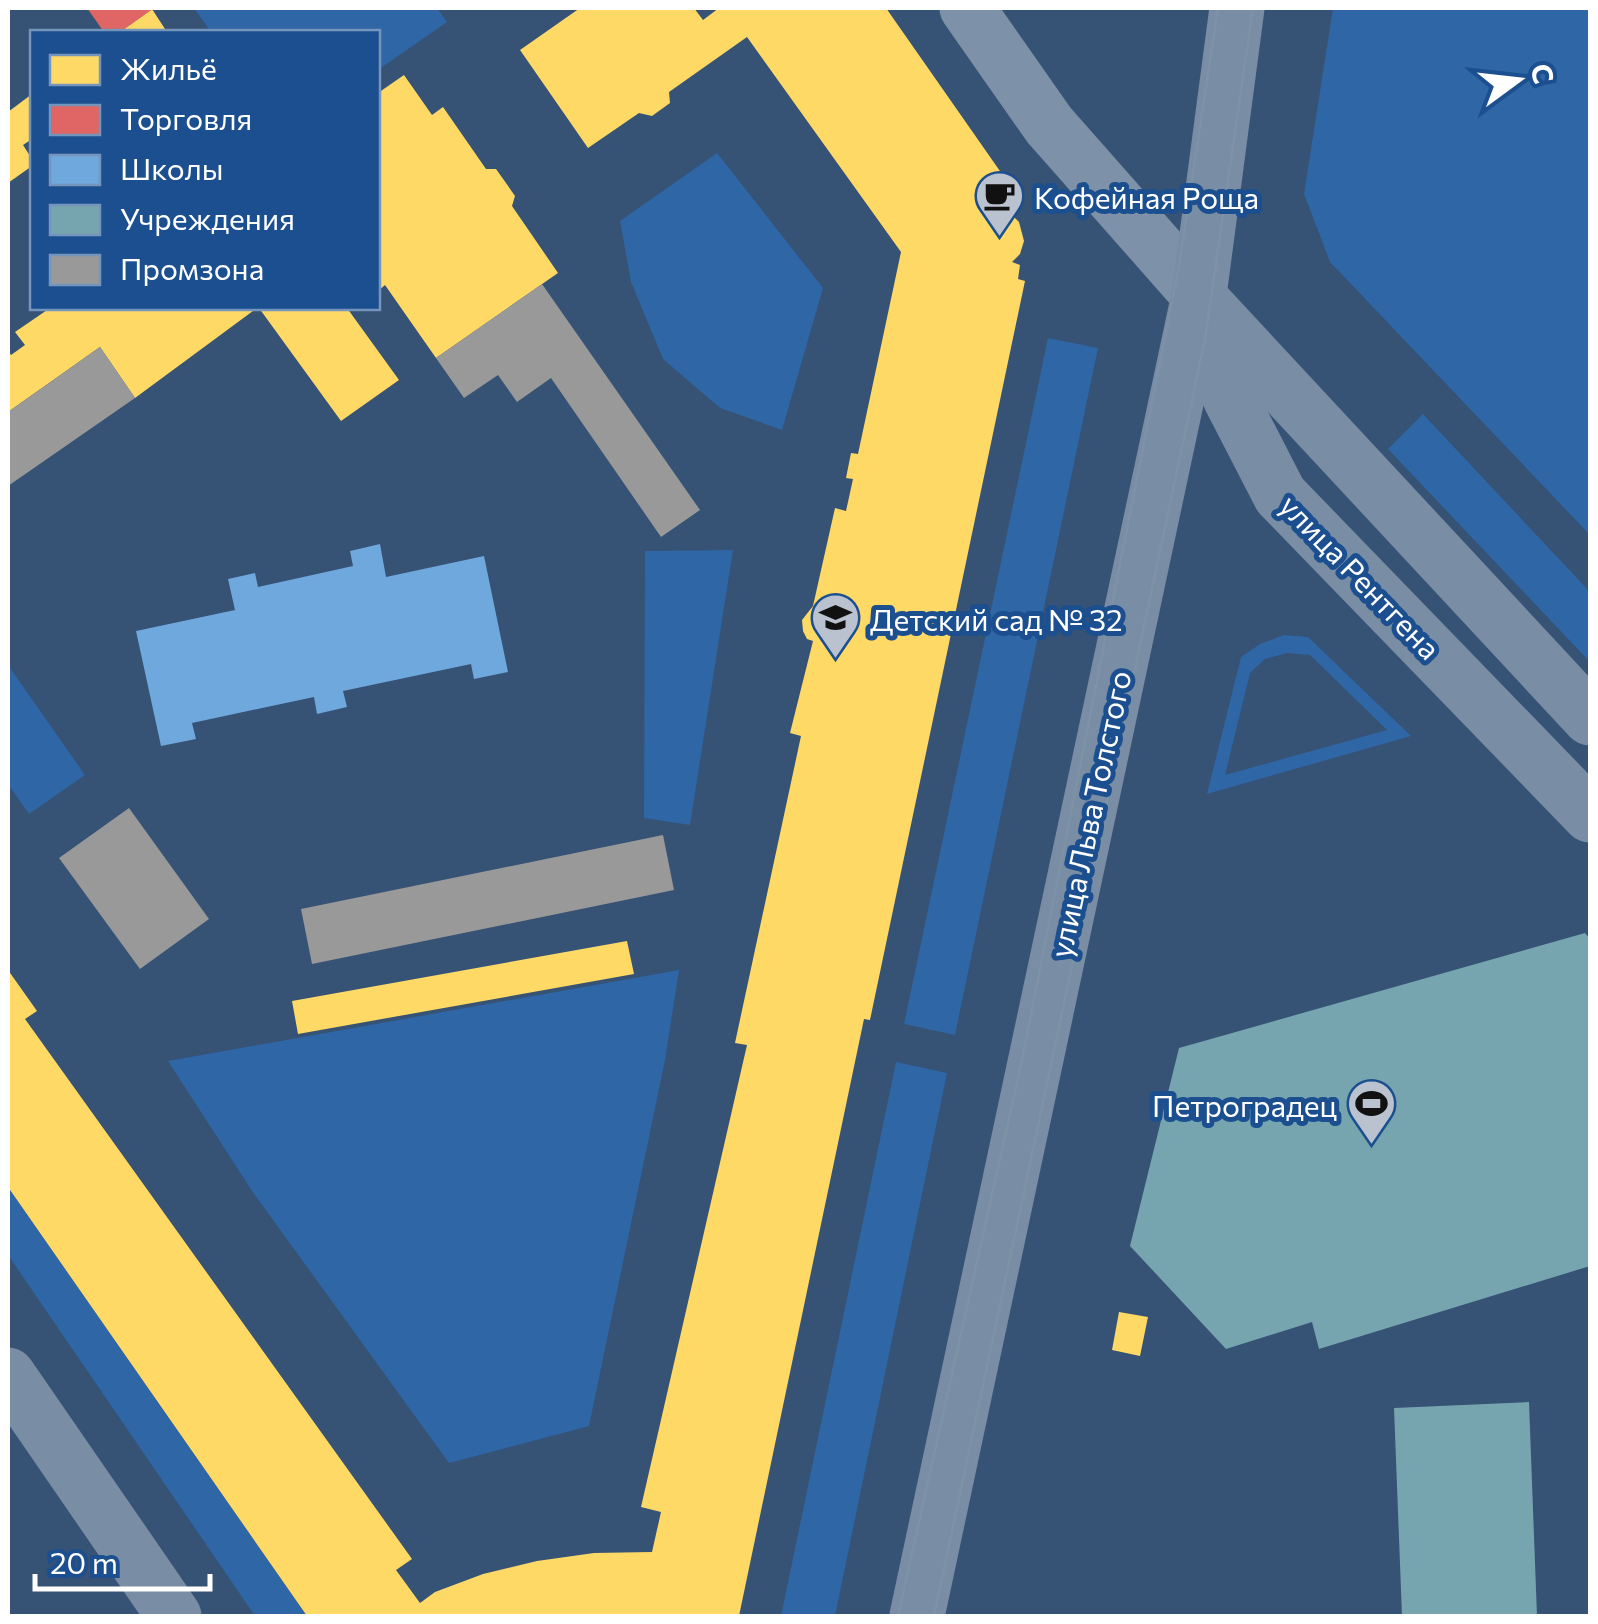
<svg xmlns="http://www.w3.org/2000/svg" width="1598" height="1624" font-family="Commissioner,sans-serif">
	<style>
		.green { fill: #2f66a5; fill-rule: evenodd }
		.homes { fill: #ffd966 }
		.shops { fill: #e06666 }
		.schools { fill: #6fa8dc }
		.public { fill: #76a5af }
		.industry { fill: #999 }
		.lines { fill: none; stroke-linecap: round; stroke-linejoin: round }
		.street { stroke: #7d92a8; stroke-width: 55 }
		.secondary { stroke: #798da4; stroke-width: 55 }
		.tram { stroke: #7e92a7; stroke-width: 2.5 }
		.labels { text-anchor: middle; dominant-baseline: central; stroke-width: 10; stroke-linejoin: round; paint-order: stroke }
		.poi-label { font-size: 30px; fill: #fff; stroke: #1b4f8f; text-anchor: start }
		.street-label { font-size: 30px; fill: #fff; stroke: #1b4f8f }
	</style>
	<rect width="100%" height="100%" fill="#365274"/>
	<path class="green" d="M194 8H437L447 22 378 70V32H211Z
		M1333 8H1590V535L1330 262 1304 194Z
		M717 153 823 288 782 430 720 408 663 359 631 282 620 221Z
		M1048 338 1098 348 955 1035 904 1024Z
		M1423 414 1590 592V662L1388 449Z
		M733 550 690 825 644 818 645 551Z
		M1284 635 1308 637 1411 736 1207 794 1241 657 1260 644ZM1287 653 1310 655 1387 730 1225 775 1250 673 1265 659Z
		M8 665 85 775 29 814 8 784Z
		M679 970 665 1060 589 1426 449 1463 252 1191 168 1061Z
		M896 1062 947 1073 835 1616H781Z
		M8 1187 307 1616H255L8 1255Z"/>
	<path class="homes" d="M580 8H694L703 20 719 8H886L1009 184 1000 190 1008 201 998 208 1010 213 1019 222 1024 241 1020 254 1012 262 1020 265 1018 279 1025 281 870 1020 864 1019 739 1616H307L8 1187V970L37 1011 25 1019 412 1559 396 1570 420 1603 435 1592 483 1574 537 1561 594 1553 652 1552 661 1512 641 1507 747 1045 735 1043 801 736 790 733 813 641 807 639 803 631 802 620 813 606 835 508 846 511 853 479 846 478 851 453 858 454 901 252 747 37 669 92 670 103 652 116 639 113 588 148 520 50Z
		M152 9 167 32H120Z
		M404 75 432 115 443 107 486 169H496L506 183 515 196 512 206 558 273 436 358 385 285 378 291V93Z
		M32 94V139L23 145 32 159V166L8 183V112Z
		M50 308H257L135 398 100 347 8 412V351L11 355 25 345 15 332Z
		M259 308H347L399 380 341 421Z
		M627 941 634 974 298 1034 292 1001Z
		M1119 1312 1148 1317 1140 1356 1112 1350Z"/>
	<path class="shops" d="M87 8H154L120 32H104Z"/>
	<path class="schools" d="M380 544 386 577 484 556 508 672 474 679 471 664 343 691 347 707 317 714 314 697 192 723 196 739 161 746 136 631 235 610 228 579 255 573 258 587 353 566 350 551Z"/>
	<path class="public" d="M1585 933 1590 939V1266L1319 1349 1312 1322 1226 1349 1130 1246 1179 1048Z
		M1529 1402 1537 1616H1402L1394 1408Z"/>
	<path class="industry" d="M542 284 700 510 661 537 551 378 517 402 498 375 464 398 436 358Z
		M100 347 135 398 8 486V412Z
		M129 808 209 919 140 969 59 858Z
		M663 835 674 890 312 964 301 909Z"/>
	<g class="lines">
		<path class="street" d="M967 8 1049 125 1199 295"/>
		<path class="secondary" d="M1200 303 1205 339 1231 400 1280 495 1590 815
			M1206 305 1590 718
			M8 1375 174 1616
			M917 1616 1199 295 1237 8"/>
		<path class="tram" d="M898 1616 1021 1065 1178 271 1218 8
			M934 1616 1205 339 1253 8"/>
	</g>
	<defs>
		<symbol id="cafe-pin" viewBox="-11 -11 22 30"><path d="M0 17L-7.5 6A9.5 9.5 0 1 1 7.5 6Z" fill="#b9c2ce" stroke="#1b4f8f"/><path d="M-5.5-4.5H6V0H3Q3 3.5 0 3.5H-2.5Q-5.5 3.5-5.5 0ZM3-3.2v2h1.7v-2ZM-6 4.5H4V6H-6Z" fill="#111"/></symbol>
		<symbol id="school-pin" viewBox="-11 -11 22 30"><path d="M0 17L-7.5 6A9.5 9.5 0 1 1 7.5 6Z" fill="#b9c2ce" stroke="#1b4f8f"/><path d="M0-5L7-2L0 1L-7-2ZM-4 1L0 2.5L4 1V4Q0 6-4 4Z" fill="#111"/></symbol>
		<symbol id="stadium-pin" viewBox="-11 -11 22 30"><path d="M0 17L-7.5 6A9.5 9.5 0 1 1 7.5 6Z" fill="#b9c2ce" stroke="#1b4f8f"/><path d="M0-5a6.5 5 0 1 0 0 10a6.5 5 0 1 0 0-10ZM-3.5-1.8h7v3.6h-7Z" fill="#111"/></symbol>
	</defs>
	<g fill-rule="evenodd">
		<use href="#cafe-pin" x="972" y="168" width="55" height="75"/>
		<use href="#school-pin" x="808" y="590" width="55" height="75"/>
		<use href="#stadium-pin" x="1344" y="1076" width="55" height="75"/>
	</g>
	<g class="labels">
		<g class="poi-label">
			<text x="1034" y="196">Кофейная Роща</text>
			<text x="870" y="618">Детский сад № 32</text>
			<text x="1337" y="1104" text-anchor="end">Петроградец</text>
		</g>
		<g class="street-label">
			<text transform="translate(1361 576) rotate(46)">улица Рентгена</text>
			<text transform="translate(1089 814) rotate(-78)">улица Льва Толстого</text>
		</g>
	</g>
	<rect width="1598" height="1624" fill="none" stroke="#ffffff" stroke-width="20"/>
	<rect x="30" y="30" width="350" height="280" fill="#1b4f8f" stroke="#7695bc" stroke-width="2.5"/>
	<rect x="50" y="55" width="50" height="30" fill="#ffd966" stroke="#7695bc" stroke-width="2.5"/>
	<text x="120" y="80" font-size="30" fill="#ffffff">Жильё</text>
	<rect x="50" y="105" width="50" height="30" fill="#e06666" stroke="#7695bc" stroke-width="2.5"/>
	<text x="120" y="130" font-size="30" fill="#ffffff">Торговля</text>
	<rect x="50" y="155" width="50" height="30" fill="#6fa8dc" stroke="#7695bc" stroke-width="2.5"/>
	<text x="120" y="180" font-size="30" fill="#ffffff">Школы</text>
	<rect x="50" y="205" width="50" height="30" fill="#76a5af" stroke="#7695bc" stroke-width="2.5"/>
	<text x="120" y="230" font-size="30" fill="#ffffff">Учреждения</text>
	<rect x="50" y="255" width="50" height="30" fill="#999999" stroke="#7695bc" stroke-width="2.5"/>
	<text x="120" y="280" font-size="30" fill="#ffffff">Промзона</text>
	<g transform="translate(1518 80) rotate(75)" stroke="#1b4f8f" stroke-width="8" paint-order="stroke">
	<path d="M0-8L18 38L0 25L-18 38Z" fill="#ffffff"/>
	<text y="-15" font-size="28" font-weight="bold" text-anchor="middle" fill="#ffffff">С</text>
	</g>
	<path d="M35 1574v15h175v-15" fill="none" stroke="#ffffff" stroke-width="5"/>
	<text x="50" y="1574" font-size="30" fill="#ffffff" stroke="#1b4f8f" stroke-width="8" paint-order="stroke">20 m</text>
</svg>
